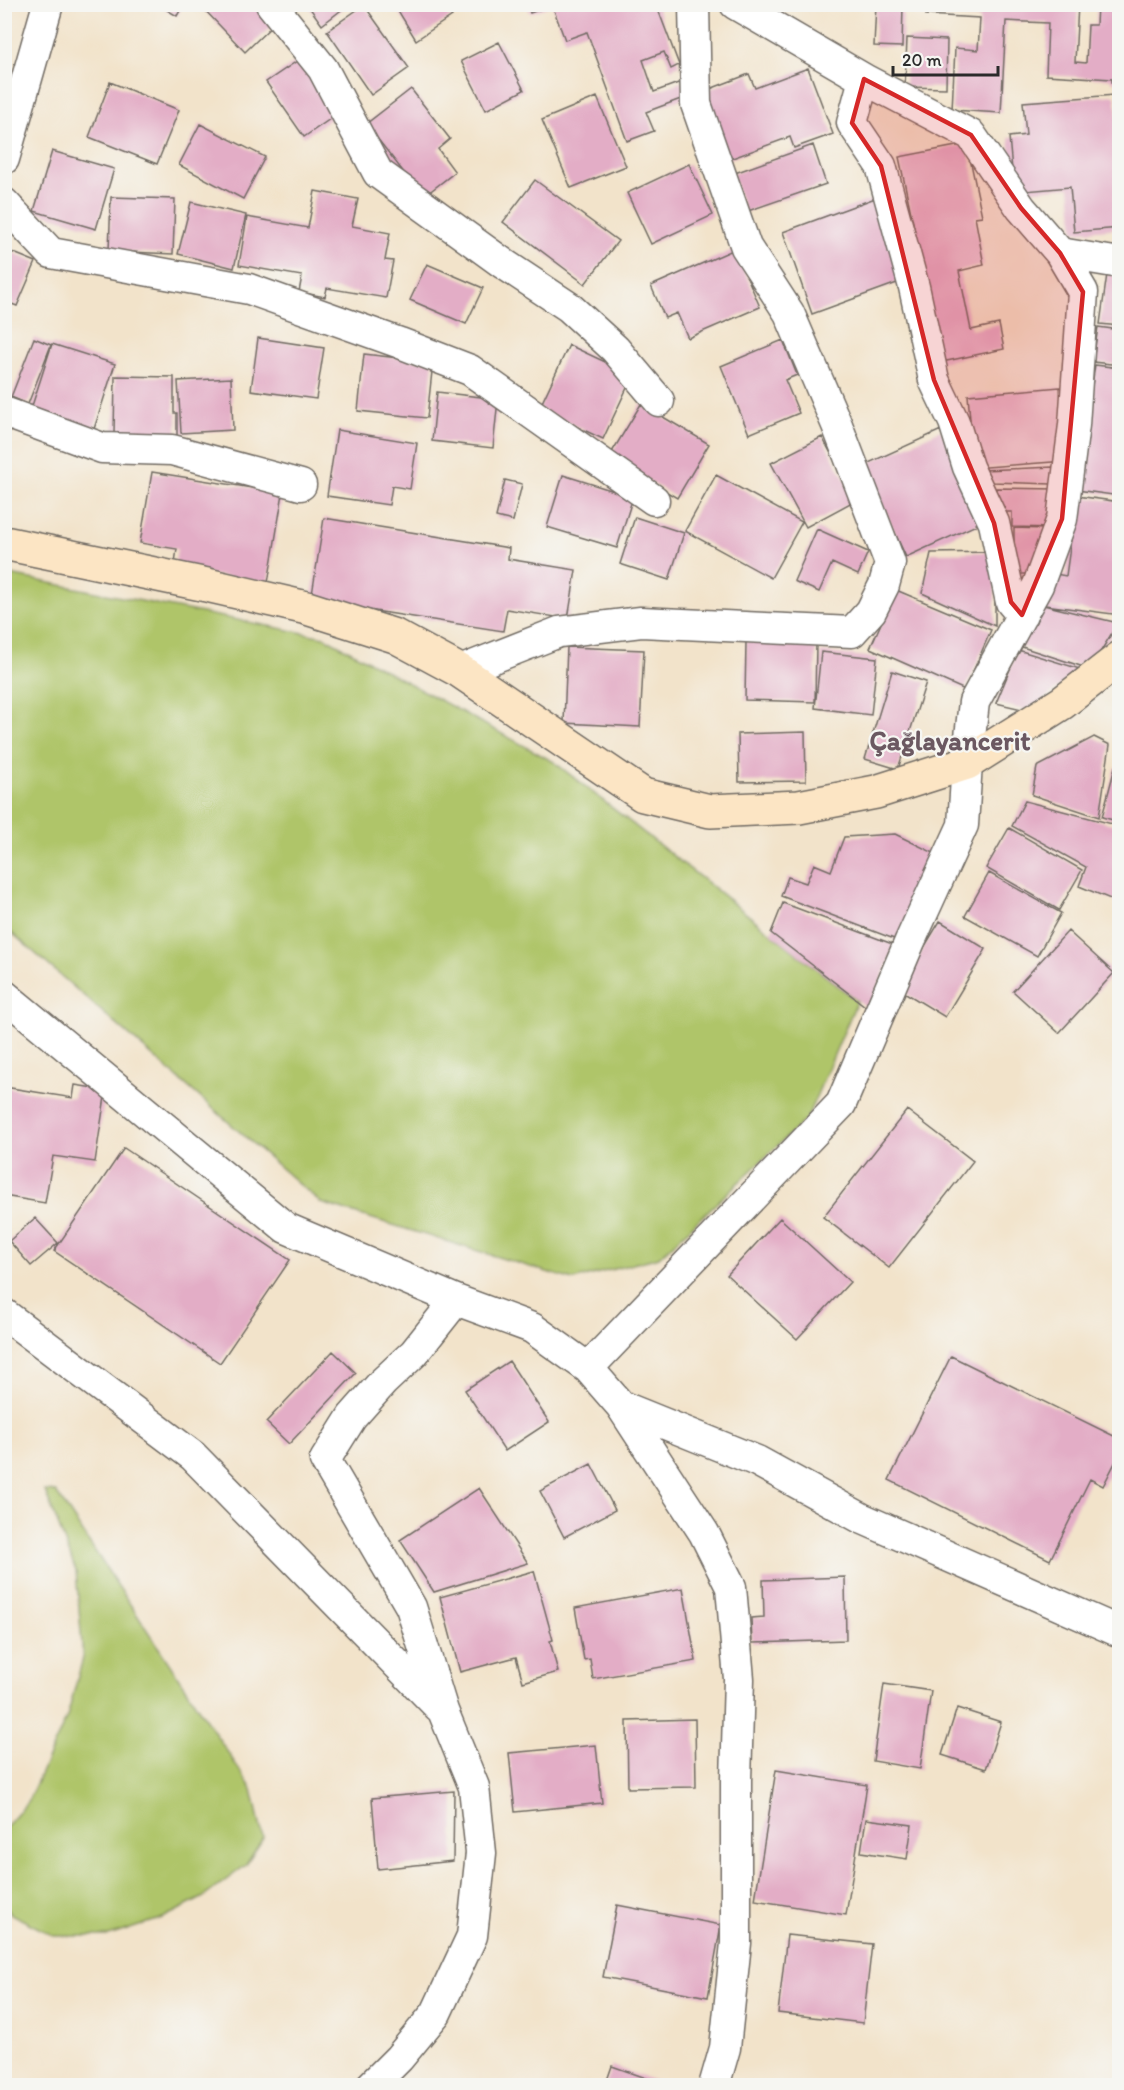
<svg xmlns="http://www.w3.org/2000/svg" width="1124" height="2090" font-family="Itim,sans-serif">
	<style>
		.green { fill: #afc569; stroke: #6d784a; stroke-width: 1.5 }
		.building { fill: #e3adc6 }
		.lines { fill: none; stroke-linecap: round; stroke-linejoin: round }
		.minor-casing { stroke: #716b63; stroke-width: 33 }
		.secondary-casing { stroke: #716b63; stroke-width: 36 }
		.minor { stroke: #fff; stroke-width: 30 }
		.secondary { stroke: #fce5c4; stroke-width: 33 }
		.marked { fill: #d62828; fill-opacity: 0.2; stroke: #d62828; stroke-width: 4.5; stroke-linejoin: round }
		.labels { text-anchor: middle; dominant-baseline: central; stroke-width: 4.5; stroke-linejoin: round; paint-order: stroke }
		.district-label { font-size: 27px; font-weight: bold; fill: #6b5861; stroke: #f6f6f2 }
	</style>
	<rect width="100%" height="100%" fill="#f6f6f2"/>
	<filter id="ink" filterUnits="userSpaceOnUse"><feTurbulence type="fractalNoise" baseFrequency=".0167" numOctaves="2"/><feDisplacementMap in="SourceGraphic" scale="12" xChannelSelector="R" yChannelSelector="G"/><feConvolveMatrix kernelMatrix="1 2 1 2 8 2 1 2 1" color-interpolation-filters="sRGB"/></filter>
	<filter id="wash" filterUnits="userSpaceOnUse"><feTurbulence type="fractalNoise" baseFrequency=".008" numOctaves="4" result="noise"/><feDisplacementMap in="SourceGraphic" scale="24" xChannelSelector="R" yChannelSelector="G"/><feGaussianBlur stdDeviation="1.35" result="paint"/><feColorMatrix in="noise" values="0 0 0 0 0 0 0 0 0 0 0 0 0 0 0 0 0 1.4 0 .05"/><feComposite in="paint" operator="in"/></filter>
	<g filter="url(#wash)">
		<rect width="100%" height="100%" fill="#f2e3ca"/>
		<path class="green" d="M5 574 324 637 554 762 857 1001 807 1118 659 1257 573 1280 321 1203 5 927Z
			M45 1491 56 1492 252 1789 263 1838 246 1865 202 1898 163 1918 109 1936H54L11 1914 5 1905V1828L27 1803 67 1717 83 1658 76 1571Z"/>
		<g id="blocks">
			<path class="building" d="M157 4H184L177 16Z
				M199 4H260L277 21 245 52Z
				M307 4H349L322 25Z
				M394 4H444L452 16 416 40Z
				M527 4H656L679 65 671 69 664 52 643 60 654 92 681 82 686 97 646 112 654 131 627 141 587 32 565 40 552 5 530 13Z
				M876 4H903L902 47 874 46Z
				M927 4H1078L1075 62 1086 63 1088 25H1096L1097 4H1120V82H1112V79L1046 75 1048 23 1006 21 1001 113 952 110 955 48 978 50 980 18 926 15Z
				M364 5 409 68 371 95 327 31Z
				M907 38 947 40 946 88 905 87Z
				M499 42 524 90 486 110 461 61Z
				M306 55 343 110 304 137 266 82Z
				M808 68 833 134 794 148 790 137 727 160 702 92 749 74 755 88Z
				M110 82 179 110 157 164 89 137Z
				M411 89 450 139 438 149 455 172 423 197 366 124Z
				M1115 95 1120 141V228L1074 232 1070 187 1014 192 1009 137 1026 135 1023 102Z
				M597 97 626 166 571 188 542 120Z
				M200 124 265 157 243 199 179 165Z
				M967 144 982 216 975 217 984 265 959 271 971 330 999 324 1004 349 937 363 924 274 899 157Z
				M813 145 826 184 745 212 732 174Z
				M52 151 114 169 96 229 34 211Z
				M689 164 713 215 651 244 627 193Z
				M535 180 618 241 585 284 503 222Z
				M315 191 358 199 352 226 390 233 385 260 393 261 386 298 327 288 325 297 299 292 302 276 239 265 247 217 308 228Z
				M111 197 175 199 173 254 109 251Z
				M878 197 908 279 812 314 783 232Z
				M191 202 246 215 234 268 178 254Z
				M4 249 36 262 17 306 4 301Z
				M735 249 760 307 688 338 677 313 665 318 651 286Z
				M427 264 483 288 466 324 410 300Z
				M1107 274 1120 275V326L1100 324Z
				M1098 327 1120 330V365L1093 362Z
				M34 338 51 345 28 404 11 397Z
				M258 338 324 348 316 399 251 390Z
				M783 340 797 375 785 380 799 413 749 434 721 366Z
				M52 344 115 364 94 429 31 409Z
				M569 345 633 375 603 439 539 409Z
				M364 354 433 362 427 418 358 411Z
				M1095 365 1120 368V496L1077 490Z
				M115 376 174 377V413H177V436L114 435Z
				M231 378 233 430 181 433 178 381Z
				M1060 387 1066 461 974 468 968 395Z
				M437 392 498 399 493 448 432 441Z
				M641 404 709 444 677 498 609 457Z
				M337 430 417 443 410 489 392 486 389 505 327 496Z
				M941 430 983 522 906 557 864 465Z
				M822 437 856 500 806 527 771 463Z
				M1053 467 1052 484 991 482 983 470Z
				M152 472 283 493 268 583 174 569 177 549 140 543Z
				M563 475 633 497 617 548 547 527Z
				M716 475 802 522 771 578 685 531Z
				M505 480 522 484 513 521 496 517Z
				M996 488 1058 489 1057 528 1012 527V512H995Z
				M1077 496 1120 502V615L1045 605 1049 573 1066 576Z
				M635 517 684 533 669 580 620 564Z
				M324 518 509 548 508 559 576 570 568 619 507 609 503 631 311 601Z
				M1014 528 1046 529 1040 574H1014Z
				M817 529 868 552 858 575 832 563 819 592 794 581Z
				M995 552V626L922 593 931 553Z
				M896 590 991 630 965 690 870 648Z
				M1035 603 1118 623 1090 669 1019 646Z
				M746 641 816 643 815 702 745 700Z
				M567 647 644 650 640 727 564 723Z
				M1018 650 1080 669 1030 711 996 703Z
				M821 652 877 658 871 715 815 708Z
				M892 671 926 682 898 769 865 759Z
				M805 732 806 781 739 782 738 734Z
				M1094 737 1110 745 1099 817 1032 795 1037 767Z
				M1115 767 1120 769V822L1102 817Z
				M1025 801 1120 826V903L1079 886 1086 867 1012 826Z
				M1009 828 1082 870 1059 910 986 868Z
				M895 834 936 854 902 942 781 896 788 877 806 883 814 864 831 871 844 837Z
				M989 873 1061 913 1037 956 965 916Z
				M783 903 895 945 869 1009 771 933Z
				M940 921 986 949 945 1017 899 989Z
				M1068 931 1114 973 1059 1033 1013 991Z
				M75 1085 106 1090 95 1162 53 1156 45 1203 4 1196V1087L73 1098Z
				M907 1110 973 1161 889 1268 823 1217Z
				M124 1148 290 1260 220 1363 54 1251Z
				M35 1218 58 1243 31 1266 9 1241Z
				M780 1218 850 1282 797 1339 727 1275Z
				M333 1351 356 1373 289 1444 266 1422Z
				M951 1356 1120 1439V1453L1103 1486 1090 1479 1050 1560 889 1480Z
				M509 1361 549 1422 505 1451 465 1390Z
				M591 1464 615 1510 564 1537 540 1491Z
				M479 1488 528 1563 434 1592 400 1540Z
				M534 1571 553 1640 550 1641 558 1672 523 1682 516 1657 460 1672 440 1597Z
				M845 1577 846 1640 752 1643 751 1618 764 1617 763 1580Z
				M683 1588 696 1661 593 1679 590 1659 584 1660 575 1608Z
				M884 1684 931 1691 920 1769 873 1761Z
				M957 1708 1001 1722 986 1769 942 1755Z
				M695 1719 696 1787 628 1788 627 1721Z
				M596 1745 602 1803 515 1812 509 1753Z
				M776 1770 867 1785 846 1915 755 1900Z
				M454 1791 453 1861 378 1869 372 1798Z
				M866 1819 912 1825 907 1859 861 1852Z
				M617 1905 721 1925 708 1997 603 1977Z
				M787 1935 872 1944 863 2023 778 2013Z
				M612 2066 666 2085V2086H605Z"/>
		</g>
	</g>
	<g filter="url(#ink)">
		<use href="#blocks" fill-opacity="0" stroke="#716b63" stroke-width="1.5"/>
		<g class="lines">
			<defs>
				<path id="minor" d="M271 4 323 69 378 173 504 264 569 307 615 349 659 401
					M864 79 852 123 881 166 914 287 934 380 954 422 968 467 994 523 1011 602 1022 615
					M4 159 48 4
					M4 203 51 253 249 289 400 343 470 370 654 500
					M1060 253 1120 263
					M4 412 102 448 172 450 301 485
					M460 671 559 632 641 622 852 632 871 611 884 585 890 563 837 425 789 313 746 247 696 104 694 4
					M4 995 286 1228 456 1300 532 1328 588 1368 621 1406 704 1533 731 1587 739 1679 736 1780V1943L725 2048 714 2086
					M4 1314 193 1456 439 1707
					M588 1368 841 1104 910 941 963 825 967 763 974 702 1038 585 1062 519 1074 425 1083 292 1060 253 1021 208 971 135 864 79 735 4
					M621 1406 757 1461 861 1518 1120 1632
					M371 2086 399 2058 436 2013 472 1936 481 1853 474 1787 443 1711 411 1607 325 1460 352 1417 383 1382 414 1353 456 1300"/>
				<path id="secondary" d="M4 543 207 585 307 608 395 636 460 671 643 795 710 811 799 807 876 792 967 763 1062 703 1120 658"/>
			</defs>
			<use href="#minor" class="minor-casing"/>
			<use href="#secondary" class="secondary-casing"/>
			<use href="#minor" class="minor"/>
			<use href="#secondary" class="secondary"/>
		</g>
	</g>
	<path class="marked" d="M864 79 971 135 1021 208 1060 253 1083 292 1062 519 1022 615 1011 602 994 523 934 380 881 166 852 123Z"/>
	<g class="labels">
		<g class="district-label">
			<text x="950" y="740">Çağlayancerit</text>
		</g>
	</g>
	<rect width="1124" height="2090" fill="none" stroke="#f6f6f2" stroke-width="24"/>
	<path d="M893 66v9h105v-9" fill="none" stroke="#2b2b2b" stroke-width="3"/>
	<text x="902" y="66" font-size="18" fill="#2b2b2b" stroke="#f6f6f2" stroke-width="4.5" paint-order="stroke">20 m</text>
</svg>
